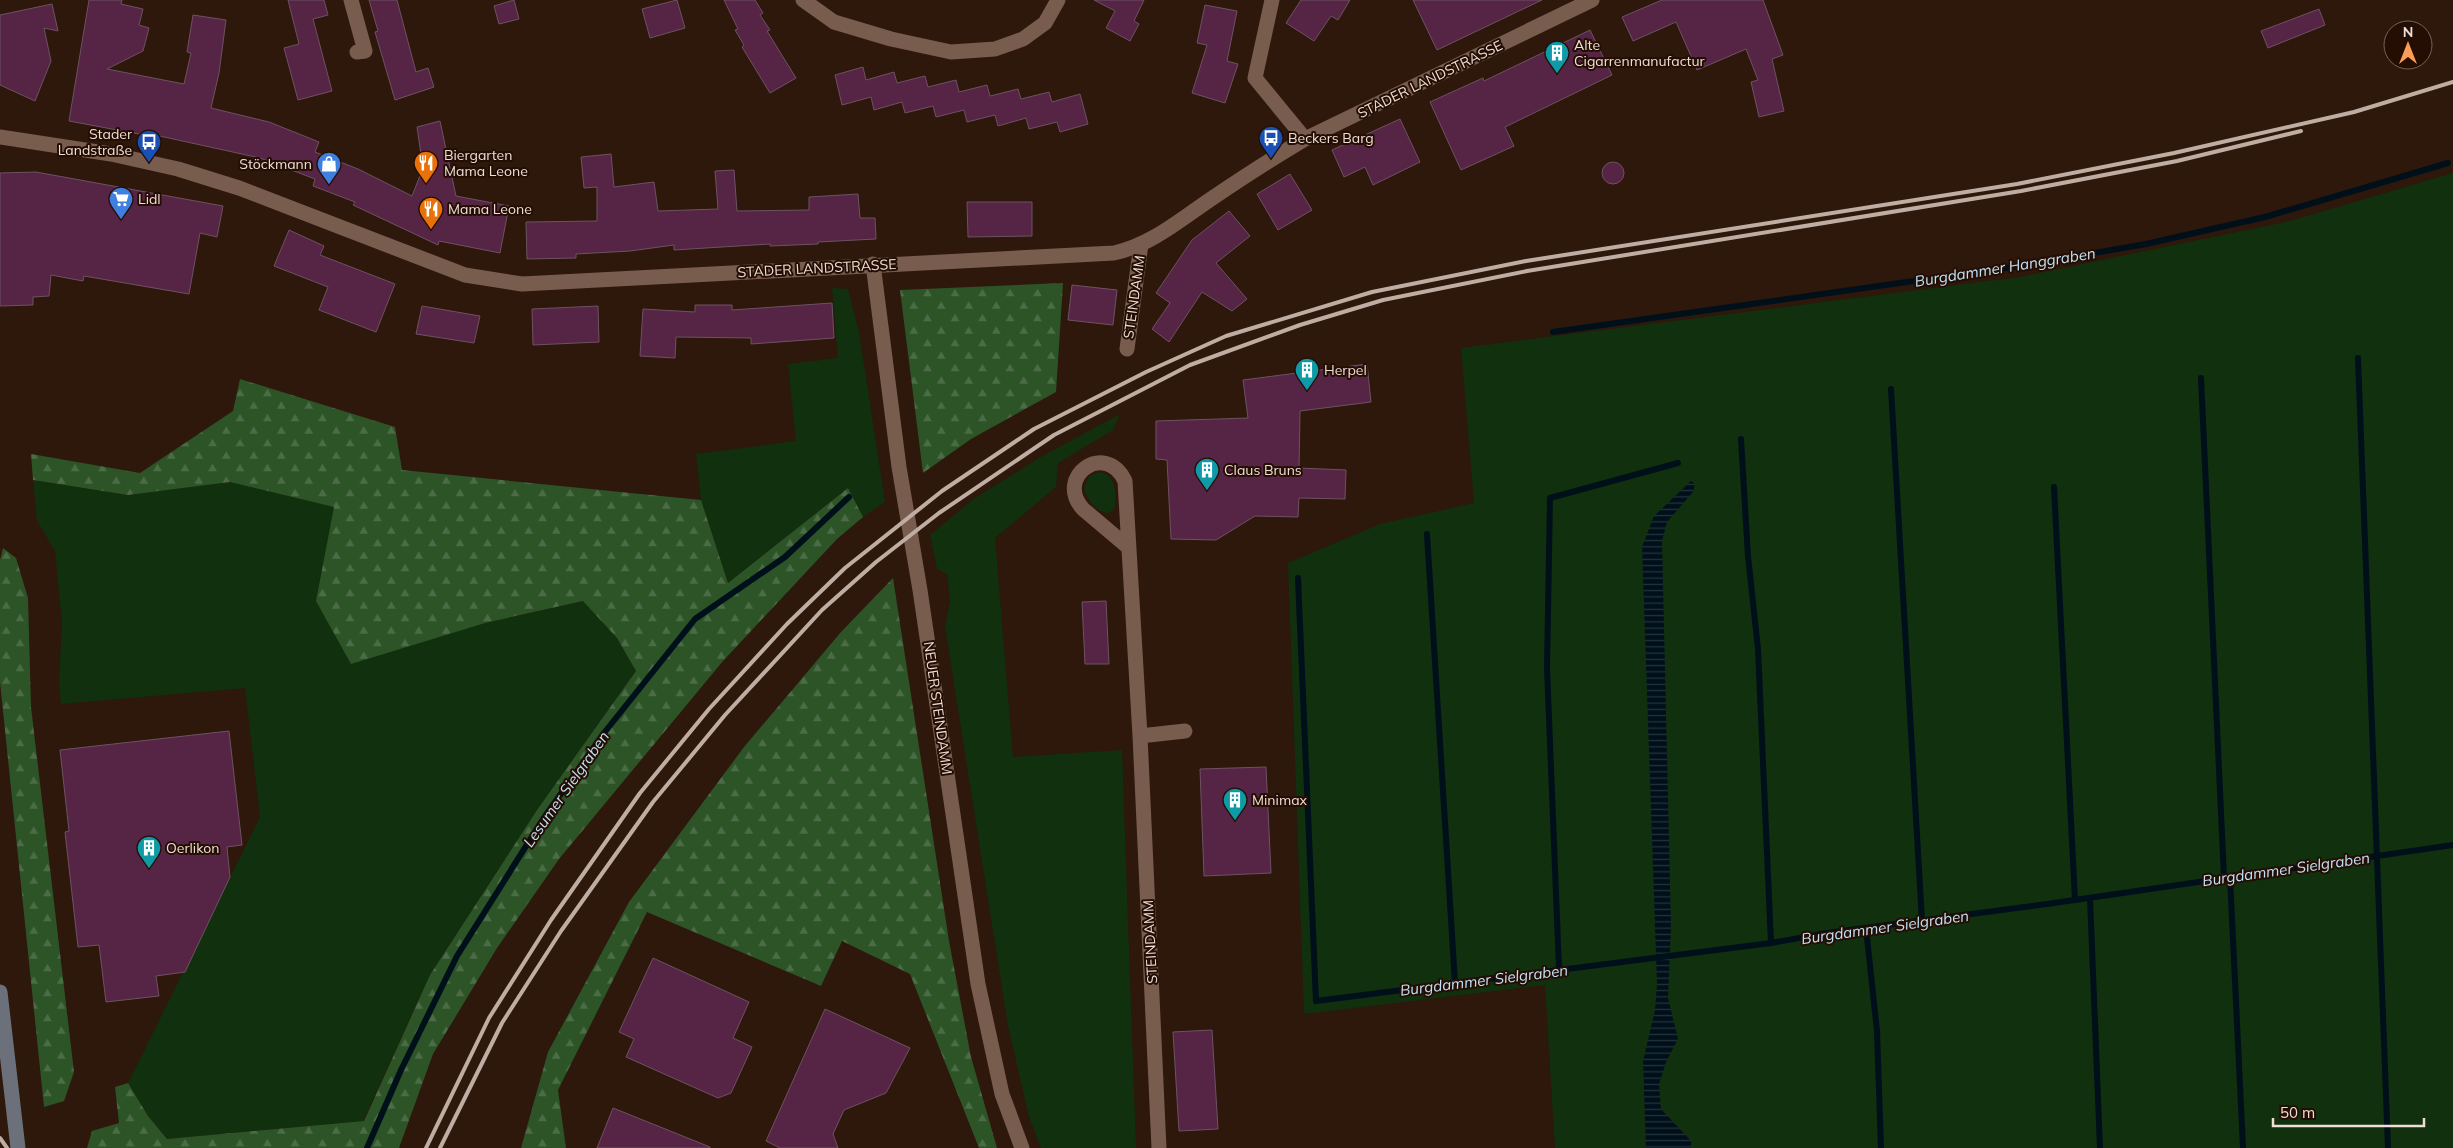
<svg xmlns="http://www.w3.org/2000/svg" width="2453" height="1148" font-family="Mulish,sans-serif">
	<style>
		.grass { fill: #11300e }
		.forest { fill: url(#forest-firs) }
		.water { fill: url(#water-rules) }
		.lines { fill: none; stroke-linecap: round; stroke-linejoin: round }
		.stream { stroke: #00101a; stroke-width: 6 }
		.building { fill: #562545; stroke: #6d5262 }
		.minor { stroke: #785c4e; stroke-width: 15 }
		.tertiary { stroke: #785c4e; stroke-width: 15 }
		.secondary { stroke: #6b707b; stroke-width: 15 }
		.rail { stroke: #bfada4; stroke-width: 4 }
		.labels { text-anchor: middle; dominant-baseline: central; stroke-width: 4; stroke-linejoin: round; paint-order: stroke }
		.poi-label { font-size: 14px; fill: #efded6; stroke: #240e03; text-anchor: start }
		.street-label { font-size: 14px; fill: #efded6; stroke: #240e03 }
		.water-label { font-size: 15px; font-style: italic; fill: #c1e2f7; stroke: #240e03 }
	</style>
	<defs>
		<pattern id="forest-firs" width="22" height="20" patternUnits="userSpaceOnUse" patternTransform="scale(1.25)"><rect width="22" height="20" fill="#2c5427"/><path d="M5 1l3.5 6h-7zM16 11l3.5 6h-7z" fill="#4b6c46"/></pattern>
		<pattern id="water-rules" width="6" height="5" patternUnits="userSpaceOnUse" patternTransform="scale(1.25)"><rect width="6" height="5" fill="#00101a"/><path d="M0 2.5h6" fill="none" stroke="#26323b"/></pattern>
	</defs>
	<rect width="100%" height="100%" fill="#2e170b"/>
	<path class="grass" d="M2453 173V1148H1555L1545 985 1304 1014 1288 563 1380 524 1474 503 1461 348 2020 277 2290 221Z
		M832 288 848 289 859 332 885 502 863 517 848 488 728 583 701 500 696 454 796 441 788 364 838 358Z
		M1120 414 1113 430 1058 463 1056 487 995 538 1013 757 1122 750 1136 1148H1041L1029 1117 1008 1026 945 627 950 601 947 574 937 569 930 535 975 498 1039 458Z
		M1100 472C1117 476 1116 493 1115 507L1109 513C1097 513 1086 499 1084 488L1089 476Z
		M33 480 128 495 230 482 335 507 316 601 485 623 584 601 617 638 636 671 537 810 430 975 363 1121 167 1139 148 1116 128 1083 260 817 245 688 61 704 59 685 62 622 55 551 37 521Z"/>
	<path class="forest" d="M1063 283 1056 392 971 439 923 473 900 290Z
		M240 379 395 427 402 470 701 500 728 583 848 488 863 517 837 539 723 661 559 859 497 948 433 1054 399 1148H87L92 1131 119 1123 115 1087 128 1083 148 1116 167 1139 364 1121 430 975 537 810 636 671 617 638 583 601 485 623 351 664 316 601 334 507 230 482 128 495 33 480 31 454 140 473 233 411Z
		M3 548 16 558 28 598 31 707 74 1072 64 1101 44 1107 0 682V560Z
		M893 578 949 941 971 1057 997 1148H979L910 974 842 941 821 986 647 912 558 1090 566 1148H521L548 1052 629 902 744 747 841 632Z"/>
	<path class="water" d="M1691 481 1695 484 1693 492 1667 522 1662 541 1671 927 1668 998 1678 1039 1666 1062 1659 1084 1661 1109 1691 1141V1148H1646L1643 1061 1655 1010 1657 984 1642 547 1654 516Z"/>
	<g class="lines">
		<path class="stream" d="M1553 332 2020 266 2146 244 2265 217 2448 163
			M2358 358 2388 1148
			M2201 378 2224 878
			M1891 389 1922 921
			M1741 439 1748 556 1758 649 1771 943
			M2054 487 2075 900
			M1427 534 1455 983
			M1298 578 1316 1001 1771 943 1827 933 2047 904 2453 845
			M2230 877 2243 1148
			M2090 898 2100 1148
			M1866 928 1877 1031 1881 1148
			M1559 969 1547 668 1550 498 1678 463
			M367 1148 401 1070 457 956 543 819 604 733 695 619 785 557 849 497"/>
	</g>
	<path class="building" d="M89 0H122L121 4 143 9 139 25 149 28 143 51 107 69 184 84 191 53 187 52 193 15 226 20 219 73 211 108 269 122 319 142 315 152 358 169 412 196 423 168 417 127 440 121 456 196 509 206 500 253 439 241 438 245 353 205 355 202 313 186 315 179 260 158 155 135V137L69 121Z
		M288 0H324L328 15 313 19 332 91 298 100 284 48 299 44Z
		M369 0H397L416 72 428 68 434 87 395 100 375 32 378 31Z
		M514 0 519 19 499 24 494 6Z
		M677 0 685 28 650 38 642 9Z
		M724 0H755L763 13 760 15 770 30 767 31 796 78 770 93 742 47 744 45 735 30 738 29Z
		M1094 0H1144L1134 21 1139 24 1130 41 1106 28 1115 11Z
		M1301 0H1350L1338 20 1331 16 1314 41 1286 23Z
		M1413 0H1542L1437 50Z
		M1662 0H1763L1783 55 1772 59 1784 111 1759 117 1751 82 1758 80 1746 49 1697 70 1676 22 1633 41 1622 17Z
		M52 4 58 31 44 28 51 61 35 101 0 85V15Z
		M1205 5 1237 11 1227 61 1238 64 1225 103 1192 93 1207 45 1197 43Z
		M2319 9 2325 25 2268 48 2261 31Z
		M1590 30 1612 75 1505 127 1514 146 1461 170 1430 102 1483 78 1484 81Z
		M863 67 866 80 894 72 897 83 925 76 928 87 956 80 959 92 987 85 990 96 1018 89 1021 99 1049 92 1052 102 1080 94 1088 124 1060 132 1057 122 1029 129 1026 118 998 126 995 115 967 122 964 110 936 117 933 106 905 113 902 102 874 110 871 97 842 105 835 75Z
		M1400 119 1420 162 1373 185 1365 167 1344 177 1332 150Z
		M611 154 614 187 654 182 658 211 718 209 715 171 734 170 737 211 809 210V197L858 194 860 218H875L876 239 818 242V244L770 246V244L674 250V245L630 251 576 254V258L527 259 526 222 597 221V187L584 188 581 157Z
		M1602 173a11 11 0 1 1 22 0a11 11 0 1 1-22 0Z
		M36 172 223 206 217 237 200 233 189 294 84 276 83 281 51 275 49 296 33 297V305L0 306V173Z
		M1290 174 1312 210 1278 230 1257 194Z
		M967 202H1032V236L968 237Z
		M1229 211 1250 236 1216 263 1247 299 1232 311 1202 292 1169 342 1152 329 1170 303 1156 293 1192 240Z
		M289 230 324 246 320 255 395 284 376 332 319 310 328 287 274 266Z
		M1072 285 1117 290 1113 325 1068 320Z
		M832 303 834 338 751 344V338L676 337 675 358 640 356 643 309 695 312V305H732V310Z
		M422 306 480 316 474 343 416 334Z
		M598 306 599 342 533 345 532 309Z
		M1367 364 1371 402 1300 411 1299 468 1346 470 1345 499 1299 498 1298 517 1255 516 1216 540 1171 539 1167 460 1156 459V421L1248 418 1243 380Z
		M1106 601 1109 664H1085L1082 602Z
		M229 731 242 845 227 847 230 877 185 972 156 976 159 996 106 1002 99 945 78 947 65 832 69 831 60 750Z
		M1266 767 1271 873 1204 876 1200 769Z
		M653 958 749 1002 733 1038 752 1047 731 1093 718 1098 626 1057 634 1039 619 1032Z
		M825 1009 910 1048 886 1093 844 1110 833 1134 838 1148H780L766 1141Z
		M1212 1030 1218 1129 1179 1131 1173 1032Z
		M613 1108 710 1147V1148H597Z"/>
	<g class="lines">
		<path class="minor" d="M351 0 365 51 357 52
			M803 0 834 22 891 39 951 52 995 49 1023 39 1045 23 1058 0
			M1272 0 1255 78 1305 139
			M873 264 899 467 920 590 978 984 1002 1094 1022 1148
			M1127 349 1141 244
			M1128 547 1083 509C1054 477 1105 440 1125 481L1140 736 1159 1148
			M1140 736 1185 731"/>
		<path class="tertiary" d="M0 137 111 154 178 169 239 188 465 275 522 284 1114 253C1151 245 1180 220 1211 199 1242 178 1273 158 1305 139L1592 0"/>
		<path class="secondary" d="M0 992 18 1148"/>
		<path class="rail" d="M0 1138 7 1148
			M426 1148 489 1018 551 920 640 793 709 709 787 624 845 568 942 491 1034 429 1146 372 1226 336 1372 292 1526 261 2017 184 2174 153 2354 112 2453 82
			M440 1148 502 1023 561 931 653 802 725 715 822 610 876 562 939 513 1054 435 1190 365 1300 325 1383 300 1527 271 2021 191 2177 161 2301 131"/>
	</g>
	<defs>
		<symbol id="building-pin" viewBox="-11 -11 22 30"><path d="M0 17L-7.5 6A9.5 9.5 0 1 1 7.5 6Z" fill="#0f9aa8" stroke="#240e03"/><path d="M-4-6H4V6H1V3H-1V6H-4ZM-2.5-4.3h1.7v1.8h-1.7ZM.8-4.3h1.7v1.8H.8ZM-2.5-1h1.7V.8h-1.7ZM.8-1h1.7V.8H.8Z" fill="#fff"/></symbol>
		<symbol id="bus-pin" viewBox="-11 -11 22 30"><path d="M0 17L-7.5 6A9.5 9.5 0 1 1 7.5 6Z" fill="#1a4fb4" stroke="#240e03"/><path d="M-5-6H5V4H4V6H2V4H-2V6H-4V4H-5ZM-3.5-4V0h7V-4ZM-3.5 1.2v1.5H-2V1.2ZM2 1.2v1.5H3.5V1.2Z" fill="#fff"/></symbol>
		<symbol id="restaurant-pin" viewBox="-11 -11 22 30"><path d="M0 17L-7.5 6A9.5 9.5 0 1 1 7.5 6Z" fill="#e8710a" stroke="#240e03"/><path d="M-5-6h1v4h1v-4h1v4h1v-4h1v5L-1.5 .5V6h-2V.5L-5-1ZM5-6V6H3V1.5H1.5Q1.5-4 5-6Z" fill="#fff"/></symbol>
		<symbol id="shop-pin" viewBox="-11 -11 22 30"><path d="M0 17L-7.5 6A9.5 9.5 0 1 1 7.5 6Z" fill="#3f7fe0" stroke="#240e03"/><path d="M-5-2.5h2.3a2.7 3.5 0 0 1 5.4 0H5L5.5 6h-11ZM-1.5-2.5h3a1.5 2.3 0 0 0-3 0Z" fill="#fff"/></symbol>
		<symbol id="supermarket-pin" viewBox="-11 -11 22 30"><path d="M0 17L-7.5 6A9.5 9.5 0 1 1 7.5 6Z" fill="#3f7fe0" stroke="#240e03"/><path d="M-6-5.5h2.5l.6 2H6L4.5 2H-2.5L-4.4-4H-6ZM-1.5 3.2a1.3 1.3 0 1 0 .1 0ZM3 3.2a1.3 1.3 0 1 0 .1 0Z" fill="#fff"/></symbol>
	</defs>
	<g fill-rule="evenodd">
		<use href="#building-pin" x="1543" y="39" width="28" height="38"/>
		<use href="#bus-pin" x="1257" y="124" width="28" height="38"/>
		<use href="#bus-pin" x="135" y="128" width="28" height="38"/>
		<use href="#restaurant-pin" x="412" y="149" width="28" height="38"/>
		<use href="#shop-pin" x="315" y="150" width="28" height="38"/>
		<use href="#supermarket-pin" x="107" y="185" width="28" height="38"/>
		<use href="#restaurant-pin" x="417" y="195" width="28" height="38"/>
		<use href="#building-pin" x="1293" y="356" width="28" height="38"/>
		<use href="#building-pin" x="1193" y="456" width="28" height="38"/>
		<use href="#building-pin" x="1221" y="786" width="28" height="38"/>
		<use href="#building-pin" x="135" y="834" width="28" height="38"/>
	</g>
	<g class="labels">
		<g class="poi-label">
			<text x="1574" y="45">Alte<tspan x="1574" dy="16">Cigarrenmanufactur</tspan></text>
			<text x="132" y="134" text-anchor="end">Stader<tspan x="132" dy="16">Landstraße</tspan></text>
			<text x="1288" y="138">Beckers Barg</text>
			<text x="444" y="155">Biergarten<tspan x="444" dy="16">Mama Leone</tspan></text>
			<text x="312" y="164" text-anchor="end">Stöckmann</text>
			<text x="138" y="199">Lidl</text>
			<text x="448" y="209">Mama Leone</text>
			<text x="1324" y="370">Herpel</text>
			<text x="1224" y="470">Claus Bruns</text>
			<text x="1252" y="800">Minimax</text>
			<text x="166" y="848">Oerlikon</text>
		</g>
		<g class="street-label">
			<text transform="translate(1430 79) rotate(-26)">STADER LANDSTRASSE</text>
			<text transform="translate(817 268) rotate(-3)">STADER LANDSTRASSE</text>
			<text transform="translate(1134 297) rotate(-82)">STEINDAMM</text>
			<text transform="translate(938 708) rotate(82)">NEUER STEINDAMM</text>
			<text transform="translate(1150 942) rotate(-93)">STEINDAMM</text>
		</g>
		<g class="water-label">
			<text transform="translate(2005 267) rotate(-9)">Burgdammer Hanggraben</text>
			<text transform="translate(566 789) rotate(-55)">Lesumer Sielgraben</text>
			<text transform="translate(2286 869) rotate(-8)">Burgdammer Sielgraben</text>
			<text transform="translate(1885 927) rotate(-8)">Burgdammer Sielgraben</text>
			<text transform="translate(1484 980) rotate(-7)">Burgdammer Sielgraben</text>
		</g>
	</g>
	<g transform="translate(2408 45)"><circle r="24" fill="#240e03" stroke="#756157"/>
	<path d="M0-4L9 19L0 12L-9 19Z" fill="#fd9c56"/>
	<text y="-8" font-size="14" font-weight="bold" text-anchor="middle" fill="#efded6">N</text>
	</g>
	<path d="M2273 1118v8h151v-8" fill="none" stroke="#efded6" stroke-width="2.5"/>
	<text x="2280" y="1118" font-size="15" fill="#efded6" stroke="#240e03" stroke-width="4" paint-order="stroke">50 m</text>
</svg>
